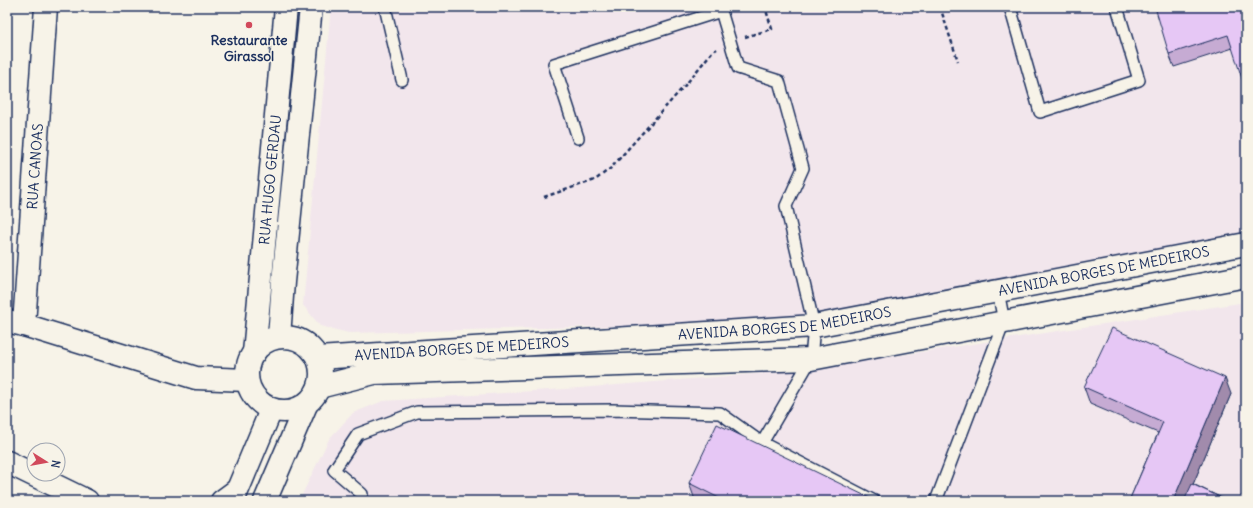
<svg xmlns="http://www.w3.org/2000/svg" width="1253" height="508" font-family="Delius,sans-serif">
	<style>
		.built { fill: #f2e6ec }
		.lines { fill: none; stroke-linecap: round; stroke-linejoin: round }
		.service-casing { stroke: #1b2f5e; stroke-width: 14 }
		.minor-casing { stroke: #1b2f5e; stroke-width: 25 }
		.tertiary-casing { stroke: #1b2f5e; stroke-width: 25 }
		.secondary-casing { stroke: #1b2f5e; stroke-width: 25 }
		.path { stroke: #1b2f5e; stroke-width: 2.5; stroke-dasharray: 4 3; stroke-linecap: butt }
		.service { stroke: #f7f3e8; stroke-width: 11 }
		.minor { stroke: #f7f3e8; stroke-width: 22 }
		.tertiary { stroke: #f7f3e8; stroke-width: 22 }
		.secondary { stroke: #f7f3e8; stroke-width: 22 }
		.wall { fill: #c6abd3; stroke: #1b2f5e }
		.shaded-wall { fill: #a18bac; stroke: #1b2f5e }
		.building { fill: #e6c7f5; stroke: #1b2f5e }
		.poi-dot { fill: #d1495b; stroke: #f7f3e8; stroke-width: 1.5 }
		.labels { text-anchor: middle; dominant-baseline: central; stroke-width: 3; stroke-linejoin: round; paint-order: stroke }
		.poi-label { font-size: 14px; font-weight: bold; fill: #1b2f5e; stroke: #f7f3e8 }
		.street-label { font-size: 14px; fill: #1b2f5e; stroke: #f7f3e8 }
	</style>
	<rect width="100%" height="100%" fill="#f7f3e8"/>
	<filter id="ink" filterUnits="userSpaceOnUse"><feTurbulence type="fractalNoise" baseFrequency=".025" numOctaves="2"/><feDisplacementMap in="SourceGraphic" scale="8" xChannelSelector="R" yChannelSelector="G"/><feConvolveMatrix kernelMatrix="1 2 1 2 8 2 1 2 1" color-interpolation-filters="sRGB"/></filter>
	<g filter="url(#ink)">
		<path class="built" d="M331 7H1246V237L784 322 349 333 320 326 303 305Z
			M1246 302V501H299L329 439 353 413 383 401 579 388 804 370Z"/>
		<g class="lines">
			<defs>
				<path id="service" d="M385 7 402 80
					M1010 7 1040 112 1139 80 1117 7
					M578 138 554 64 721 11 720 7
					M762 443 874 501
					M362 494 334 470 358 434 417 412 613 410 720 413 762 443 811 359 814 326 786 206 803 168 779 81 738 68 721 11
					M936 501 1004 322 998 291"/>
				<g id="minor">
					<path id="s1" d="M24 325 46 7"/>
					<path d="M279 337 283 282 311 7"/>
					<path id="s2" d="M254 353 286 7"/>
				</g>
				<g id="tertiary">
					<path d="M7 321 24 325 196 378 247 380"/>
					<circle cx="284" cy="374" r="37"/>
					<path id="s3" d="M318 358 814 326 1246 244"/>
					<path d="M319 387 374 373 811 359 1246 276"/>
					<path d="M233 501 271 410"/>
					<path d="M265 501 306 405"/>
				</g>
				<path id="secondary" d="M7 462 87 501
					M222 501 237 490"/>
			</defs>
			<use href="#service" class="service-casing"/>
			<use href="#minor" class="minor-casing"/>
			<use href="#tertiary" class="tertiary-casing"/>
			<use href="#secondary" class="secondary-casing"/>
			<path class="path" d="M940 7 958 61
				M745 37 772 29 765 7
				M544 197 595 180 611 168 687 83 712 52 717 49"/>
			<use href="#service" class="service"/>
			<use href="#minor" class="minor"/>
			<use href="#tertiary" class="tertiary"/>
			<use href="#secondary" class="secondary"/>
		</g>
		<path class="wall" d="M1246 7 1233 48 1174 67 1169 54Z
			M1084 387 1231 394 1193 484 1228 501H1129L1158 433 1090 404Z
			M689 483 876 501H698L695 500Z"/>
		<path class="shaded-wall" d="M1225 378 1231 394 1186 501H1173Z"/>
		<path class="building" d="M1155 7H1246V91L1228 35 1169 54Z
			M1112 328 1225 378 1173 501H1129L1163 422 1084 387Z
			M717 424 876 501H725L689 483Z
			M1192 484 1228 501H1184Z
			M1246 489V501H1241Z"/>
	</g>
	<circle class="poi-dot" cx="249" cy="25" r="4"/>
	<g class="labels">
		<g class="poi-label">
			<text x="249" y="40">Restaurante<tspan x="249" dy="16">Girassol</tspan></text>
		</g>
		<g class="street-label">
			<text stroke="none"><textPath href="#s1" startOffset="159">RUA CANOAS</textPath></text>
			<text stroke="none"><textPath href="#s2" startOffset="174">RUA HUGO GERDAU</textPath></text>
			<text stroke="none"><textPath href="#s3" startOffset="792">AVENIDA BORGES DE MEDEIROS</textPath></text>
			<text stroke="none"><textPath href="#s3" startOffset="468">AVENIDA BORGES DE MEDEIROS</textPath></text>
			<text stroke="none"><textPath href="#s3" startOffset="144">AVENIDA BORGES DE MEDEIROS</textPath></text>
		</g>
	</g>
	<rect width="1253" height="508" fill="none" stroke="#f7f3e8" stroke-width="24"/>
	<rect x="12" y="12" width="1229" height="484" fill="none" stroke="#1b2f5e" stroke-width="1.5" filter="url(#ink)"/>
	<g transform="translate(46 462) rotate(101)"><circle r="19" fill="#f7f3e8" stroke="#9fa5b1"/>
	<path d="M0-3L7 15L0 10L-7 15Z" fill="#d1495b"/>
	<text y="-6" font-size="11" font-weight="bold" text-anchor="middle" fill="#1b2f5e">N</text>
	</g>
</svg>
